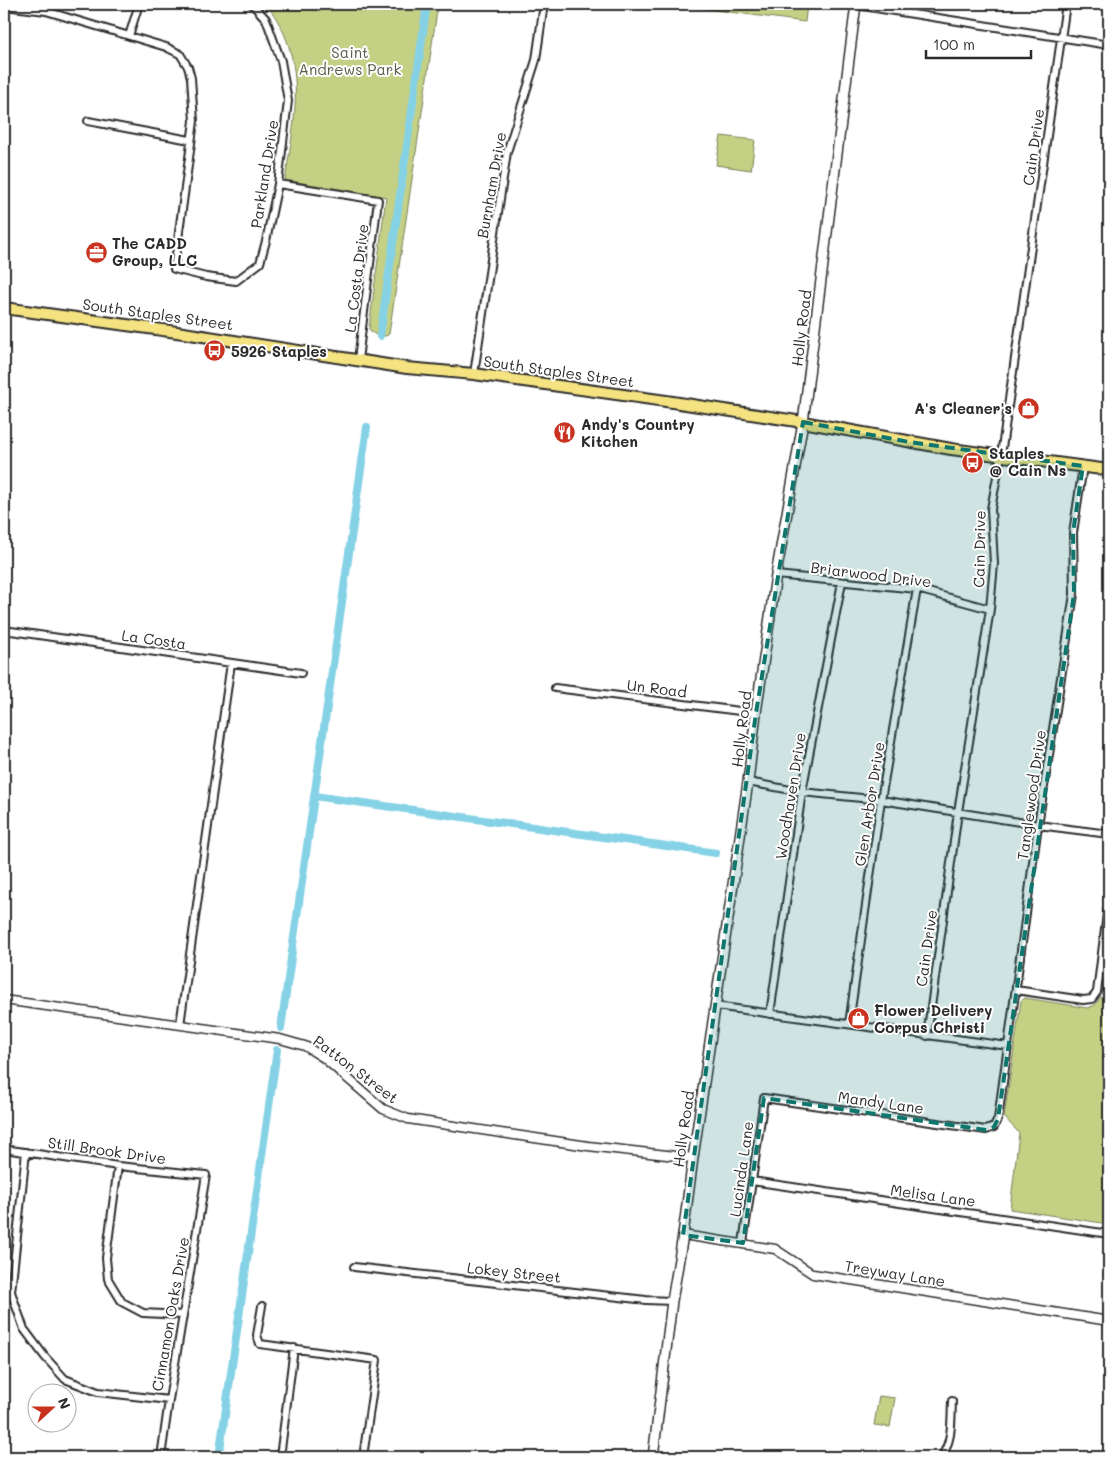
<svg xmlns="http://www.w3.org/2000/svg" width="1113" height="1461" font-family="Mali,sans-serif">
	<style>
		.green { fill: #c4d185; stroke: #787e58 }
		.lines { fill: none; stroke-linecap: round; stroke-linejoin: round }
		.canal { stroke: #85d1e5; stroke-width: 8 }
		.minor-casing { stroke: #2b2b2b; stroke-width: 10 }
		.tertiary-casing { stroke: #2b2b2b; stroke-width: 11 }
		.secondary-casing { stroke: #2b2b2b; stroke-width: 12 }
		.primary-casing { stroke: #2b2b2b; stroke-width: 14 }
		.minor { stroke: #fff; stroke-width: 6 }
		.tertiary { stroke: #fff; stroke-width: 8 }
		.secondary { stroke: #fff; stroke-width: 9 }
		.primary { stroke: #f5e382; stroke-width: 10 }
		.marked { fill: #0f766e; fill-opacity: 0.2; stroke: #0f766e; stroke-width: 4; stroke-dasharray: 10 6; stroke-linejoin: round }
		.labels { text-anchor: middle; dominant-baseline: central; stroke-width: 4; stroke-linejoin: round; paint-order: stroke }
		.park-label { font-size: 15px; fill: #595d46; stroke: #fff }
		.street-label { font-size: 15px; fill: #2b2b2b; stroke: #fff }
		.poi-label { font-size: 15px; font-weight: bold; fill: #2b2b2b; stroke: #fff; text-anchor: start }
	</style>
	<rect width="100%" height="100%" fill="#fff"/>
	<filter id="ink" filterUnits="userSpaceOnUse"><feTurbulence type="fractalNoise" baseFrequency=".02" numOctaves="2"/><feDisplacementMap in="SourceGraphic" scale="10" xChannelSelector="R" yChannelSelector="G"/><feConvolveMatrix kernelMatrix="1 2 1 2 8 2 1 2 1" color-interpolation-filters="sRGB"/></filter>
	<g filter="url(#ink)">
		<path class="green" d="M266 4H438L389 334 386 336 374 334 369 329 386 197 285 180C295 117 309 58 266 4Z
			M669 4H807L805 22Z
			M721 136 755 140 751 170 716 165Z
			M1101 997 1109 998V1224L1010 1209 1019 1133 1004 1117 1021 1001 1025 998 1088 1008 1095 1005Z
			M879 1396 895 1398 890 1427 874 1425Z"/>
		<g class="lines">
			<path class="canal" d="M380 336 427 4
				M314 796 716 853
				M281 1028 367 427
				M219 1457 277 1050"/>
			<defs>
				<path id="minor" d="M856 5 1109 45
					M4 6 46 11 166 47 180 54 188 67 191 78 194 121 174 269 206 277 236 281 260 263 266 241 278 184 288 101 281 61 266 19 252 4
					M129 36 139 4
					M88 121 190 140
					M278 184 378 200 358 360
					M474 374 507 152 536 60 544 4
					M776 575 917 589 990 609
					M4 630 301 673
					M555 688 756 713
					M748 782 802 792 881 800 1038 825 1109 834
					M1016 990 1083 1000 1092 999 1097 992 1109 898
					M715 1006 1008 1046
					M770 1014 802 792 842 582
					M849 1024 881 800 917 589
					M180 1025 231 663
					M927 1036 958 812 990 609 994 564 991 509 1001 455 1066 4
					M4 1149 118 1166 206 1175 169 1400 161 1457
					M26 1152 11 1292 24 1329 45 1357 65 1379 98 1392 169 1400
					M118 1166 106 1258 108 1279 122 1302 143 1313 183 1315
					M752 1181 1109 1234
					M743 1243 764 1098 986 1130 994 1127 998 1119 1038 825 1074 594 1073 533 1083 466
					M354 1267 646 1300 672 1301
					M262 1306 257 1335 260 1344 377 1360 363 1457
					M280 1457 294 1348
					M941 1457C953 1441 951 1420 952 1401"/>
				<path id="tertiary" d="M4 1000 280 1039 305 1046 313 1051 324 1058 383 1109 408 1119 588 1146 693 1158
					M683 1235 775 1249 813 1274 1109 1321"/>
				<path id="secondary" d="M653 1457 672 1301 683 1235 693 1158 748 782 756 713 776 575 803 422 856 4"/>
				<path id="primary" d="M4 308 177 332 407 368 474 374 666 401 803 422 951 449 1109 470"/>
			</defs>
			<use href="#minor" class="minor-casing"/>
			<use href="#tertiary" class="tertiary-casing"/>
			<use href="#secondary" class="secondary-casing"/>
			<use href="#primary" class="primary-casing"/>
			<use href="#minor" class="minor"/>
			<use href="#tertiary" class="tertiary"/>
			<use href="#secondary" class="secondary"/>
			<use href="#primary" class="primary"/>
		</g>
	</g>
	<path class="marked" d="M803 422 909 442 1083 466 1073 533 1074 594 998 1119 994 1127 986 1130 764 1098 743 1243 683 1235 756 713Z"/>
	<defs>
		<symbol id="office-disc" viewBox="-11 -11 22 22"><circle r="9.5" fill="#c8321e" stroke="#fff"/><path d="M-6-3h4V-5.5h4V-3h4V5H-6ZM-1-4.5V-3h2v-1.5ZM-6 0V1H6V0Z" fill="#fff"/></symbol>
		<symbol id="bus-disc" viewBox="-11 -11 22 22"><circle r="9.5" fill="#c8321e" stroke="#fff"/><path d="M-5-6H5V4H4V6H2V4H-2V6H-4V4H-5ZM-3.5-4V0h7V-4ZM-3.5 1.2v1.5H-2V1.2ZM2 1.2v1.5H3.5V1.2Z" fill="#fff"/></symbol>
		<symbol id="shop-disc" viewBox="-11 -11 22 22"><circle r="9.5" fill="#c8321e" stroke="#fff"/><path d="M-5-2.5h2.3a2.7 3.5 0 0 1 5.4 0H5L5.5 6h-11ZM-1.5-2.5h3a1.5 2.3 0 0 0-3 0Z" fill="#fff"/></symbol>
		<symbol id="restaurant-disc" viewBox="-11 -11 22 22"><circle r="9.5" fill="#c8321e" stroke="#fff"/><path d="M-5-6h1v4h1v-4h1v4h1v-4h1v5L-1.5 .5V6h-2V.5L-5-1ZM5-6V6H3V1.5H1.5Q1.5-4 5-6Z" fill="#fff"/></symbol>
	</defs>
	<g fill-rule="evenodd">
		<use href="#office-disc" x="84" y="240" width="25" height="25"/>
		<use href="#bus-disc" x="202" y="338" width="25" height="25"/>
		<use href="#shop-disc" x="1016" y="396" width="25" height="25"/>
		<use href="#restaurant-disc" x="552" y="420" width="25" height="25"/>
		<use href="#bus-disc" x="960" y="450" width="25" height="25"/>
		<use href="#shop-disc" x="846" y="1006" width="25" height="25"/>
	</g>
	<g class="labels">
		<g class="park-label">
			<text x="350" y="52">Saint<tspan x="350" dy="17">Andrews Park</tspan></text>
		</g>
		<g class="street-label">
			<text transform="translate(1033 147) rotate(-82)">Cain Drive</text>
			<text transform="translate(264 174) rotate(-81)">Parkland Drive</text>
			<text transform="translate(491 185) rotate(-80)">Burnham Drive</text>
			<text transform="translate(356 278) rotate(-83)">La Costa Drive</text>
			<text transform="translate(158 314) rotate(8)">South Staples Street</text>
			<text transform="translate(801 328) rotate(-83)">Holly Road</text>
			<text transform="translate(559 371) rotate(8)">South Staples Street</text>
			<text transform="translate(979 549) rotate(-89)">Cain Drive</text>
			<text transform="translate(871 574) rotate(7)">Briarwood Drive</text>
			<text transform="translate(154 639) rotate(8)">La Costa</text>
			<text transform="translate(657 688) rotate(7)">Un Road</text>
			<text transform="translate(741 729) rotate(-83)">Holly Road</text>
			<text transform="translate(1031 795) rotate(-82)">Tanglewood Drive</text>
			<text transform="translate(790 796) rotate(-81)">Woodhaven Drive</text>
			<text transform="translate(869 804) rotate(-81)">Glen Arbor Drive</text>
			<text transform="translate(926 948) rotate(-82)">Cain Drive</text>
			<text transform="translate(356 1069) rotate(37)">Patton Street</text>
			<text transform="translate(881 1102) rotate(8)">Mandy Lane</text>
			<text transform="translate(683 1129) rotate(-82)">Holly Road</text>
			<text transform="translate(107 1150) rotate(8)">Still Brook Drive</text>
			<text transform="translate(741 1169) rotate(-82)">Lucinda Lane</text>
			<text transform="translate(933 1195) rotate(8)">Melisa Lane</text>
			<text transform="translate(514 1272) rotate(6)">Lokey Street</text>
			<text transform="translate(895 1273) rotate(9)">Treyway Lane</text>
			<text transform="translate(170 1314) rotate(-80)">Cinnamon Oaks Drive</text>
		</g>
		<g class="poi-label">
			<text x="112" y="243">The CADD<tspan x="112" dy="17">Group, LLC</tspan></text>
			<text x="231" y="351">5926 Staples</text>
			<text x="1012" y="408" text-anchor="end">A's Cleaner's</text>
			<text x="581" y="424">Andy's Country<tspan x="581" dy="17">Kitchen</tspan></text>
			<text x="989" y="453">Staples<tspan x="989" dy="17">@ Cain Ns</tspan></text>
			<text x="874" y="1010">Flower Delivery<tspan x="874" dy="17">Corpus Christi</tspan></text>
		</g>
	</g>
	<rect width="1113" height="1461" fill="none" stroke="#fff" stroke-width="20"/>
	<rect x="10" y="10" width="1093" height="1441" fill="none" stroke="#2b2b2b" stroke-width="2" filter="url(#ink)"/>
	<g transform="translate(52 1408) rotate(69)"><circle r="24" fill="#ffffff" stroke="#aaaaaa"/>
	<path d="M0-4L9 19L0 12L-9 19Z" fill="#c8321e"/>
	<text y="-8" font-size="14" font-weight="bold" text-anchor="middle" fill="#2b2b2b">N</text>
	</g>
	<path d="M926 50v8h105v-8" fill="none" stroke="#2b2b2b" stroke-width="2.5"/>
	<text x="933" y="50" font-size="15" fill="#2b2b2b" stroke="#ffffff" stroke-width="4" paint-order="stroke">100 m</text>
</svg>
